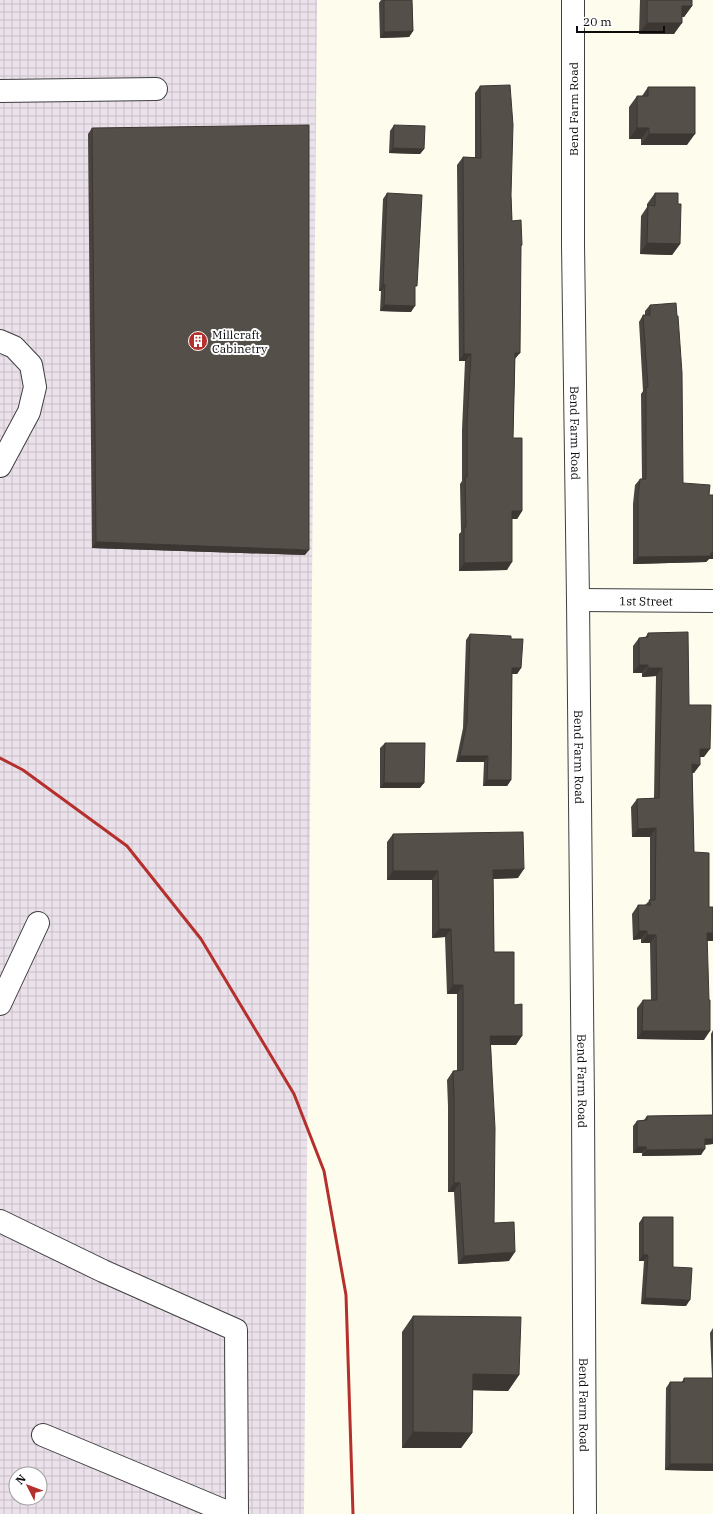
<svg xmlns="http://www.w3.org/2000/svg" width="713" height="1514" font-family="'IBM Plex Serif',serif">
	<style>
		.industrial { fill: url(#industrial-grid); fill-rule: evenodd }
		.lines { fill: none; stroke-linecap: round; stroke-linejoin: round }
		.minor-casing { stroke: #3f3f3f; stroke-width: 24 }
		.minor { stroke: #fff; stroke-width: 22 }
		.rail { stroke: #b5302c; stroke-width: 3 }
		.wall { fill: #49443f }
		.shaded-wall { fill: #3c3733 }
		.building { fill: #554f49; stroke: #3c3733 }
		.labels { text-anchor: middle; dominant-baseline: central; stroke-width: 4; stroke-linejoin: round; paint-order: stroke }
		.street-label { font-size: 12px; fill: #0c0c0c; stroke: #fff }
		.poi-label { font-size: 12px; fill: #0c0c0c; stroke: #fff; text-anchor: start }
	</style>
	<defs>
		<pattern id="industrial-grid" width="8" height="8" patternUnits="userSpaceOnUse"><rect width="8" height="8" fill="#ebe1eb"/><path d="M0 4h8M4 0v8" fill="none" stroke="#c8c0c8"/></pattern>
	</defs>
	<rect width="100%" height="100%" fill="#fefced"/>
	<path class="industrial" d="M0 0H317L304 1514H0ZM16 1474H40V1498H16Z"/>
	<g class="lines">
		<defs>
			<g id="minor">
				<path id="s1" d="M573 0V244L578 600 583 1105 585 1514"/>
				<path d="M0 91 156 89"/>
				<path d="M0 341 14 347 31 365 35 387 29 412 0 466"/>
				<path id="s2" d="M578 600 713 601"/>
				<path d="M0 1004 38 923"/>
				<path d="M0 1221 103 1271 236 1330 237 1514"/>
				<path d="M43 1435 232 1514"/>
			</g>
		</defs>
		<use href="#minor" class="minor-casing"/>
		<use href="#minor" class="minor"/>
		<path class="rail" d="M0 758 23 770 127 846 201 939 294 1094 324 1171 346 1295 353 1514"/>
	</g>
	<path class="wall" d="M381 0H412L413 31 409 37 380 38 379 3Z
		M640 0H692V6L684 17H682L674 34H639Z
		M480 86 511 195 512 221 521 247 515 359 513 438 522 511 517 519H512L507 570 459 571V534L461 532 460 484 462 481V430L465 361H459L457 165 463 157H475V93Z
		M648 87 687 145H641V139H629V107L637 96H642Z
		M394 125 424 149 420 154 389 153 390 131Z
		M92 128 305 555 92 548 88 134Z
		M387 193 415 289 411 312 380 311 381 291H379L383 199Z
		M655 193 678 204 680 244 672 255 640 254 641 216 647 207V204Z
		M650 305 683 483 709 495V559L706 562 633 564V504L635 485 640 479H642L641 394 643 391 639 322 643 315H645V311Z
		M648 633 689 705 704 757H700L694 773H692L694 852 709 907H713V941H707L704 1040 637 1039V1008L643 1000H651L650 943H641V939L633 940 632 914 638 905H645L650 900V837H632L631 807 637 799 654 798 656 676 642 677V673H633V646L639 638H645Z
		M470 634 521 668 517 674H512L511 780 507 786H483L484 762H456L463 728 466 640Z
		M385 743 420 788H380V748Z
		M393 834 518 878 493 879 494 952 514 1005 516 1045H491L494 1223 509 1261 458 1264 454 1192H448V1106L447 1080 453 1071H457V994H447L445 937 432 938V880H387V842Z
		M713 1030V1144L705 1145 701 1155 642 1156V1153H633V1126L637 1121 644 1120 647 1116 712 1115 711 1034Z
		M643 1217 673 1267 686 1306 641 1304 644 1261H639V1223Z
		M413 1316 519 1375 508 1391 473 1390 472 1433 461 1448H402V1332Z
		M713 1328V1471L665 1470 666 1388 670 1382H682L684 1378H712L710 1333Z"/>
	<path class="shaded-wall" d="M682 6H692L684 17H675Z
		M647 23H682L674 34H639Z
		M413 31 409 37 380 38 384 32Z
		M637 128H649L641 139H629Z
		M649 134H695L687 145H641Z
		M393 148 424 149 420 154 389 153Z
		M647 243 680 244 672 255 640 254Z
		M383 285H385L381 291H379Z
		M384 305 415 306 411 312 380 311Z
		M515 353H520L514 360Z
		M464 354H471L465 361H459Z
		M512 511H522L517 519H506Z
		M96 542 309 550 305 555 92 548Z
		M711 553H713V559H709L706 562 633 564 638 557Z
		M512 562 507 570 459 571 464 563Z
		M639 665H648L642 673H633Z
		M512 668H521L517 674H507Z
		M648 668H662L656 676 642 677Z
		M700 749H710L704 757H694Z
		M460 756H488L484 762H456Z
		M692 764 700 765 694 773H686Z
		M487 780H511L507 786H483Z
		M384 783H424L420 788H380Z
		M656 828 650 837H632L638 829Z
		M524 869 518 878 487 879 493 870Z
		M393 871H438L432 880H387Z
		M439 929H451L445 937 432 938Z
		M639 931H647L641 939 633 940Z
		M707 933H713V941H701Z
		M647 935H656L650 943H641Z
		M453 985H463L457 994H447Z
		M642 1031H710L704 1040 637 1039Z
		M490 1036H522L516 1045H484Z
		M705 1139H713V1144L701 1145Z
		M637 1147H646L642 1153H633Z
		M705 1149 701 1155 642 1156 646 1150Z
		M454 1183H460L454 1192H448Z
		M515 1252 509 1261 458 1264 464 1256Z
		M643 1255H648L644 1261H639Z
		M645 1298 690 1300 686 1306 641 1304Z
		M473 1374 519 1375 508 1391 462 1390Z
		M413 1432 472 1433 461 1448H402Z
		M670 1464H713V1471L665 1470Z"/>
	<path class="building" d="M384 0H412L413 31 384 32Z
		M647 0H692V6H682V23H647Z
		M510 85 513 125 511 195 512 221 521 220 522 245 521 246 520 353H515L513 438H522V511H512V562L464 563V527H466L465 477H467V423L471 354H464L463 157 481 158 480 86Z
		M648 87H695V134H649V128H637V96H648Z
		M309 125V550L96 542 92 128Z
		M394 125 425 126 424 149 393 148Z
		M387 193 422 195 417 286H415V306L384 305 385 285H383Z
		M655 193H678V204H681L680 244 647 243 648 205 655 206Z
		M676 303 677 316H678L682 373 683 483 710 485 709 495H713V553H711V556L638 557V497L640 479H646V387H648L643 315H650V305Z
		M688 632 689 705H711L710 749H700V765L692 764 694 852 709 853V907H713V933H707L709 1000H710V1031H642L643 1000H657L656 935H647V931H639L638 905H651L649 900H655L656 828 638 829 637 799 659 798 662 668H648V665H639V638L648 637V633Z
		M470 634 511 636V639H523L521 668H512L511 780H487L488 756H460L467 722Z
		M385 743H425L424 783H384Z
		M523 832 524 869 493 870 494 952H514V1005L522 1004V1036H490L495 1128 494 1223 514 1222 515 1252 464 1256 460 1183H454V1097L453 1071 463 1070V985H453L451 929H439L438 871H393V834Z
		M713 1115V1139H705V1149L646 1150V1147H637V1121L647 1120V1116Z
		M643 1217H673V1267L692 1268 690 1300 645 1298 648 1255H643Z
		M413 1316 521 1317 519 1375 473 1374 472 1433 413 1432Z
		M684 1378H713V1464H670V1382H684Z"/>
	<defs>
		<symbol id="building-disc" viewBox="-11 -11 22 22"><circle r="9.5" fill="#b5302c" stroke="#fff"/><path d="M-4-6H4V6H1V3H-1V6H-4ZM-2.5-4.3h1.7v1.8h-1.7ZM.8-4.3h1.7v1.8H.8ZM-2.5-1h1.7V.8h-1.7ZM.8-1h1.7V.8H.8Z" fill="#fff"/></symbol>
	</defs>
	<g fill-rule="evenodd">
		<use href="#building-disc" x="187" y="330" width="22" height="22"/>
	</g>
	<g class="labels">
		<g class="street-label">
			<text transform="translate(573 109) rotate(-90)">Bend Farm Road</text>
			<text stroke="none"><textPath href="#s1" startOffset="433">Bend Farm Road</textPath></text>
			<text stroke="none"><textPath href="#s2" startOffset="68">1st Street</textPath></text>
			<text stroke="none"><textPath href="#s1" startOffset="757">Bend Farm Road</textPath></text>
			<text stroke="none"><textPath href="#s1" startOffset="1081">Bend Farm Road</textPath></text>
			<text stroke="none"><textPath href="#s1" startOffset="1405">Bend Farm Road</textPath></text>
		</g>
		<g class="poi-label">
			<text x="212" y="334">Millcraft<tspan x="212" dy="14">Cabinetry</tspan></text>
		</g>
	</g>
	<g transform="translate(28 1486) rotate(312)"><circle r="19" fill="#ffffff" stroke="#9e9e9e"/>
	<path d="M0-3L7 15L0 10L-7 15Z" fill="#b5302c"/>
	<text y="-6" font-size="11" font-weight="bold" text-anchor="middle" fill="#0c0c0c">N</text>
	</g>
	<path d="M577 26v6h87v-6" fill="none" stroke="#0c0c0c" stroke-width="2"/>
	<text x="583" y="26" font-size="12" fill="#0c0c0c" stroke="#ffffff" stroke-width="3" paint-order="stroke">20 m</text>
</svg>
